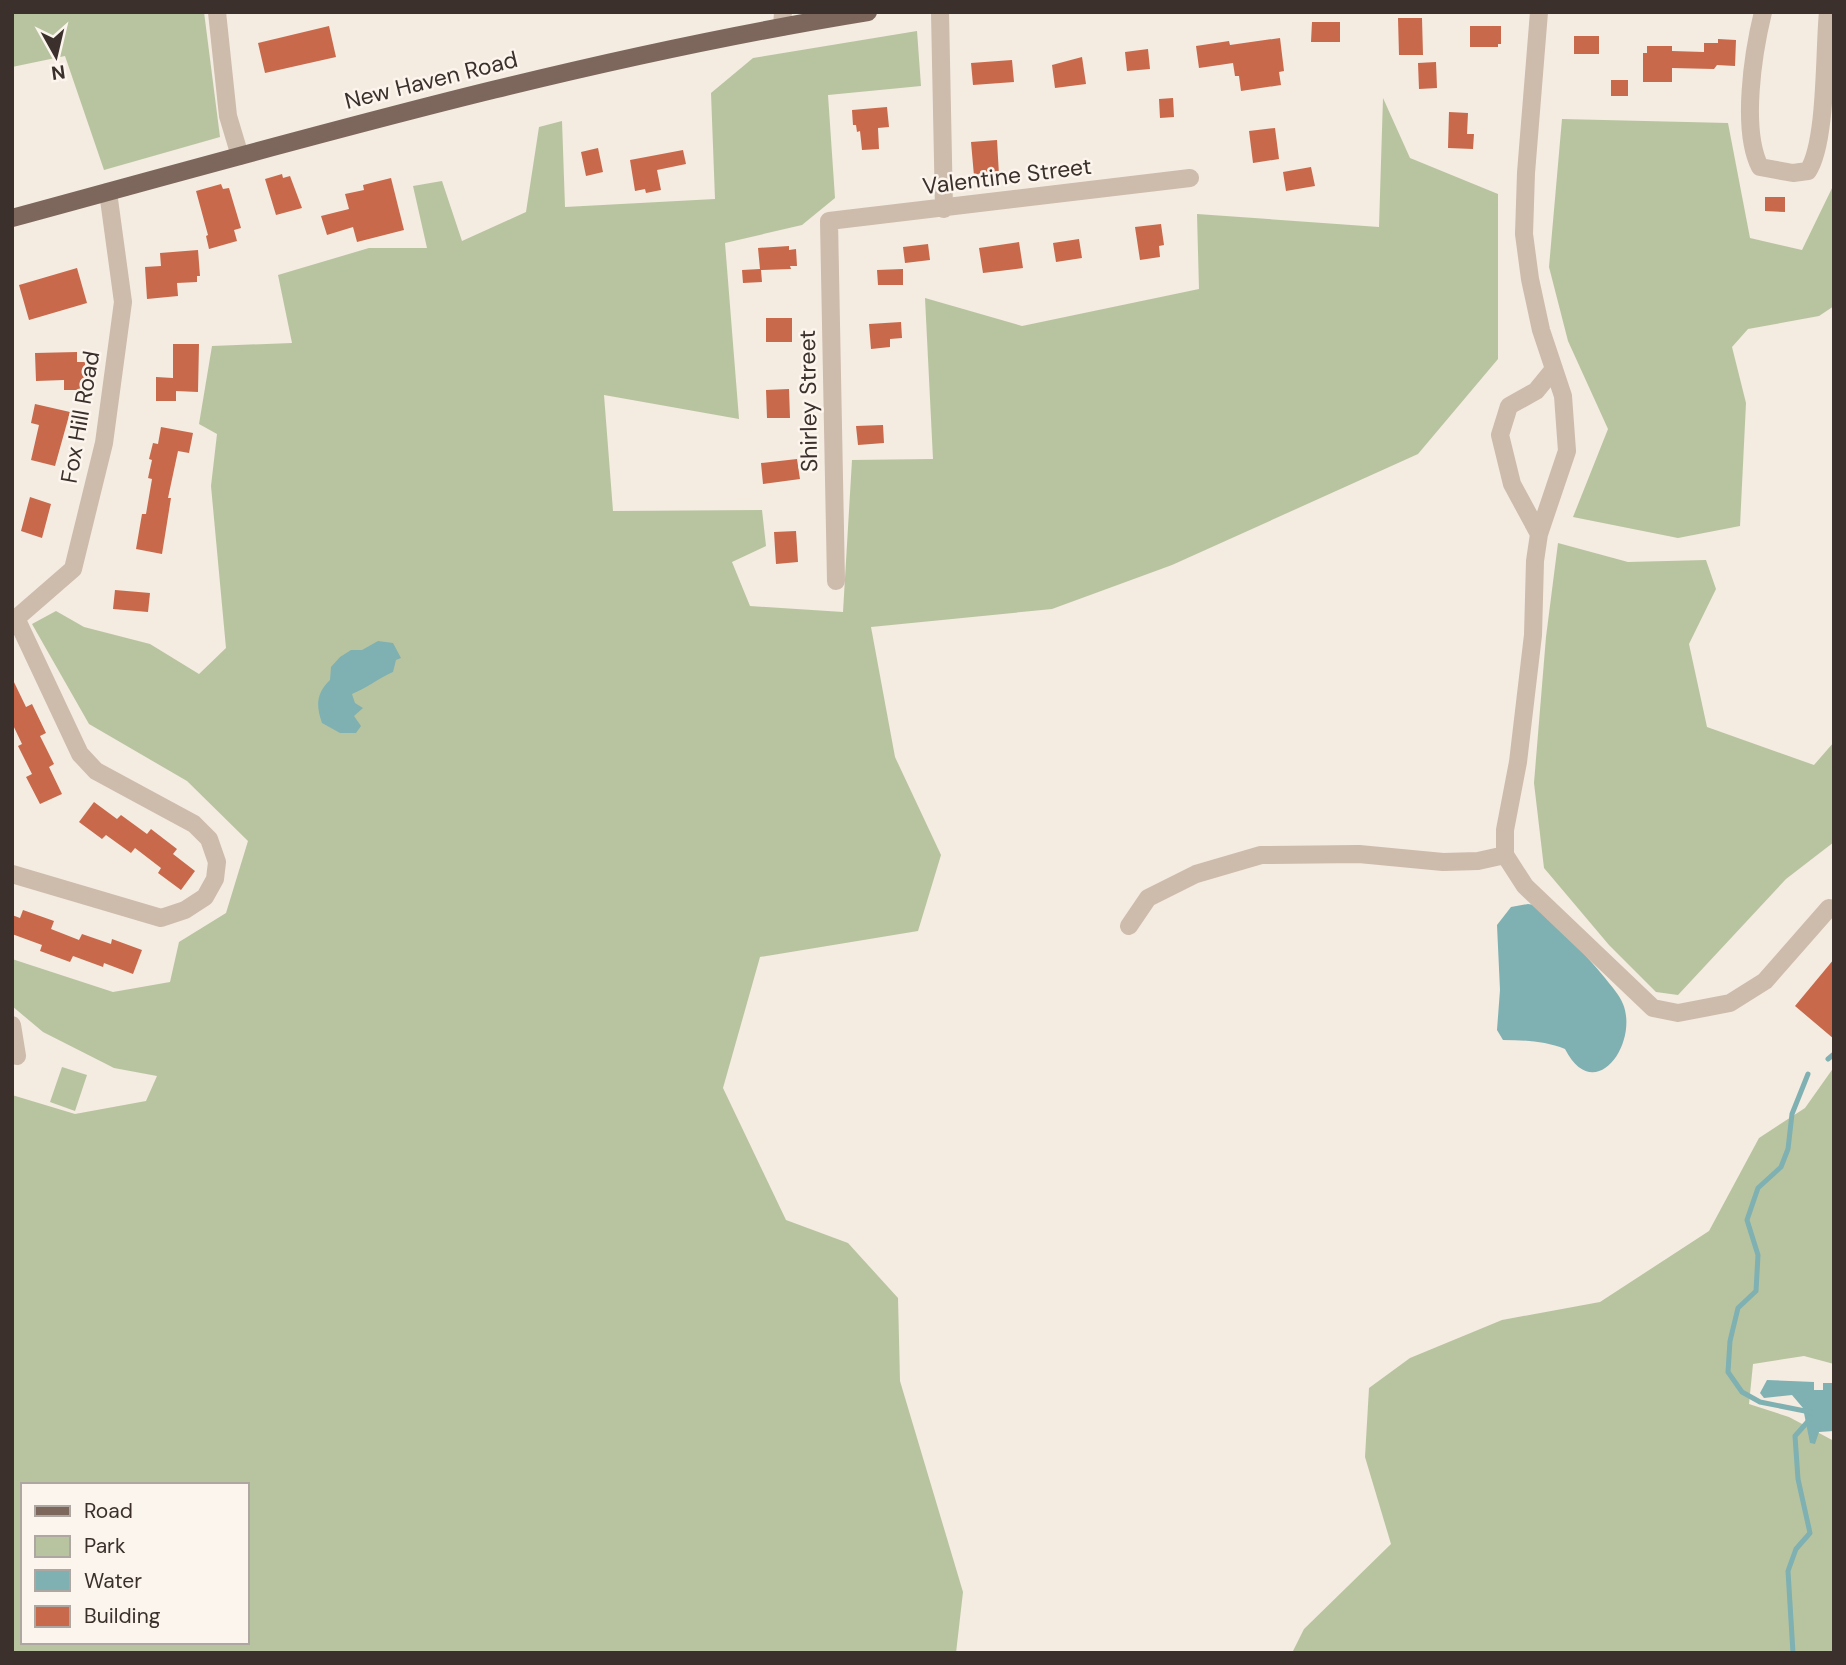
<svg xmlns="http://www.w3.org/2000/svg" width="1846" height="1665" font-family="'DM Sans',sans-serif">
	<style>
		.green { fill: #b8c4a0; fill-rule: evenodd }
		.water { fill: #7fb0b2 }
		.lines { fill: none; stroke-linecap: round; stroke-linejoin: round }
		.stream { stroke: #7fb0b2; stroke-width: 5 }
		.building { fill: #c8694b }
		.minor { stroke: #cdbbac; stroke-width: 18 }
		.major { stroke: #7d675c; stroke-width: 18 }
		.labels { text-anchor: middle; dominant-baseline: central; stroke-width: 5; stroke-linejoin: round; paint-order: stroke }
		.street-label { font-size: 23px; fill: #3b302b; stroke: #fbf5ee }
	</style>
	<rect width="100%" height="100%" fill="#f4ebe1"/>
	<path class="green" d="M12 12H204L220 137 104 170 65 56 12 67Z
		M917 31 921 86 828 95 835 198 802 225 725 243 739 419 604 395 613 511 762 510 766 546 732 562 750 606 843 612 852 460 933 459 925 298 1022 326 1199 289 1197 214 1379 227 1383 98 1410 158 1498 194V359L1418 454 1172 565 1052 609 871 627 895 757 941 855 918 931 760 957 723 1088 786 1220 848 1243 898 1298 900 1381 963 1592 956 1653H12V1095L75 1114 146 1101 157 1076 114 1068 43 1032 12 1006V959L113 992 170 982 179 942 226 913 248 841 187 781 89 724 32 624 56 611 84 627 150 644 199 674 226 648 211 486 217 434 199 424 212 346 292 343 278 275 369 248H427L413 186 442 181 462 241 526 212 539 127 562 121 565 207 715 199 711 93 753 58ZM23 1485H247V1642H23Z
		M1562 119 1728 123 1750 238 1802 250 1834 184V306L1819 316 1748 329 1732 347 1746 403 1740 526 1678 538 1573 517 1608 429 1568 341 1549 267Z
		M1558 543 1628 562 1706 560 1716 589 1689 644 1707 727 1814 765 1834 742V842L1786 879 1678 995 1656 992 1609 945 1544 868 1534 783 1546 637Z
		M62 1067 87 1075 75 1111 50 1102Z
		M1834 1067V1364L1804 1356 1753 1364 1749 1404 1789 1417 1834 1441V1653H1292L1304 1629 1391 1544 1365 1457 1369 1388 1410 1358 1502 1320 1600 1302 1709 1231 1759 1138 1805 1108Z"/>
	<path class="water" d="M378 641 393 643 401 658 396 660 393 672C379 678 365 689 352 694L355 703 363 708 354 716 361 726 356 733H340L322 723C316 706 316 693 330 680L331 667 340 657 351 650H362Z
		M1528 904 1534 905C1559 929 1583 951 1605 978 1611 986 1619 994 1623 1004 1639 1043 1595 1107 1565 1049 1545 1041 1524 1040 1503 1040L1497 1030 1500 990 1497 925 1511 907Z
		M1767 1380 1814 1382V1390H1823V1383H1834V1431L1819 1432 1815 1444 1810 1443 1803 1408 1792 1395 1764 1398 1760 1393Z"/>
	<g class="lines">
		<path class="stream" d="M1828 1059 1834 1054
			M1808 1074 1792 1114 1788 1149 1781 1167 1758 1188 1747 1220 1758 1255 1756 1291 1738 1308 1730 1341 1728 1372 1742 1392 1760 1402 1810 1412
			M1793 1653 1788 1571 1796 1549 1810 1533 1798 1479 1795 1436 1811 1418"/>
	</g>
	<path class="building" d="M1398 18H1422L1423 55H1399Z
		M1312 22H1340V42H1311Z
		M329 26 336 57 265 73 258 43Z
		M1470 26H1501V44H1498V47H1470Z
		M1574 36H1599V54H1574Z
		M1280 38 1284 71 1279 72 1281 85 1241 91 1239 76H1235L1233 63 1199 68 1196 46 1229 41 1230 45Z
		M1718 39 1736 40 1735 66 1717 65 1714 69 1672 68V82H1643V53H1647V46H1672V51L1704 52V43H1718Z
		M1148 49 1150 69 1127 71 1125 52Z
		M1082 57 1086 84 1055 88 1052 65Z
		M1012 60 1014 82 973 85 971 63Z
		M1436 62 1437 88 1419 89 1418 63Z
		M1611 80H1628V96H1611Z
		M1173 98 1174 117 1160 118 1159 99Z
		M887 107 889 127 878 128 879 149 862 150 860 131 857 132 856 125H853L852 110Z
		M1449 112 1468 113 1467 134H1474L1473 149 1448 148Z
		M1275 128 1279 159 1253 163 1249 131Z
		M997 140 999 175 974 176 971 142Z
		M598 148 603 172 586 176 581 152Z
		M683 150 686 164 657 170 661 190 646 193 645 189 635 191 630 160Z
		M1311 167 1315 186 1286 191 1283 172Z
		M282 174 283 178 290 176 302 208 276 215 265 179Z
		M391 178 404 230 357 242 353 227 327 235 321 216 349 209 345 194 364 190 363 185Z
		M221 184 223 189 229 188 241 228 234 230 237 241 209 249 206 236 208 235 196 191Z
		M1765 197H1785V212L1765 211Z
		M1161 224 1164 245 1159 246 1160 257 1140 260 1135 227Z
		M1079 239 1082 258 1056 262 1053 243Z
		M1019 242 1023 268 983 273 979 248Z
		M928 244 930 260 905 263 903 247Z
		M789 246V250L796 249 797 266H790L791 269 761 270 762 282 743 283 742 270 760 269 758 248Z
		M198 250 200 276H197V282L177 283 178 296 147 299 145 267 161 266 160 253Z
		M77 268 87 303 29 320 19 285Z
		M903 269V285H878L877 270Z
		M766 318H792V342H766Z
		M901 322 902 338 890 339V347L871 349 869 324Z
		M173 344H199L198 392 176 391V401H156V377L173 378Z
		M77 352V362H85V390H64V380L36 381 35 353Z
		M789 389 790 418H767L766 390Z
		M35 404 70 412 55 466 31 460 39 425 31 423Z
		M883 425 884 443 858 445 856 426Z
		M161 427 193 433 189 453 178 451 168 498H171L162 554 136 549 142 514H146L152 479 148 478 152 460 149 459 153 443 158 444Z
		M797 459 800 479 763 484 761 463Z
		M30 497 51 504 42 538 21 531Z
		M796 531 798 562 776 564 774 532Z
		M115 590 150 593 148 612 113 609Z
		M12 678 26 707 32 704 46 733 40 736 54 764 49 767 62 794 40 804 26 777 32 774 18 746 22 744 12 723Z
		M94 802 117 819 121 815 147 834 151 829 177 849 173 854 195 871 181 890 158 873 161 868 135 848 131 853 106 835 102 839 79 822Z
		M23 910 54 921 51 929 79 940 82 934 111 944 112 939 142 950 133 974 104 963 103 967 73 956 70 962 40 951 42 945 12 934V915L20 918Z
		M1834 959V1039L1795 1006Z"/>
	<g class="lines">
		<path class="minor" d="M217 12 228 116 240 156
			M940 12 944 209
			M1539 12 1526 173 1524 234 1530 279 1541 330 1563 396 1567 451 1539 534 1535 561 1533 635 1518 762 1505 830V855L1525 886 1653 1008 1678 1013 1730 1003 1765 981 1829 908
			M1763 12C1753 53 1741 130 1760 167L1793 173 1808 171C1827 142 1824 51 1828 12
			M782 27 783 12
			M1539 534 1512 484 1500 435 1509 406 1536 391 1554 369
			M836 581 829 221 1190 178
			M12 622 73 569 104 443 123 302 108 192
			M12 874 161 918 185 910 205 897 215 879 217 862 209 839 194 824 96 771 80 754 17 620
			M1129 926 1148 898 1196 874 1261 855 1359 854 1443 862 1478 861 1505 855
			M12 1025 17 1056"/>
		<path class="major" d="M12 218C296 141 577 59 868 12"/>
	</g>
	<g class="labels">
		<g class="street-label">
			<text transform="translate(431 80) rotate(-14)">New Haven Road</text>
			<text transform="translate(1007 176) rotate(-7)">Valentine Street</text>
			<text transform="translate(808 401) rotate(-91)">Shirley Street</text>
			<text transform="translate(80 417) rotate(-80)">Fox Hill Road</text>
		</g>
	</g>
	<rect width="1846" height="1665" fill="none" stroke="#3b302b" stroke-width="28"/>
	<rect x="21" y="1483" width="228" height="161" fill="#fbf5ee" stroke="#aea6a0" stroke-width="2"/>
	<rect x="35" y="1506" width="35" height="10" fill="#7d675c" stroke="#aea6a0" stroke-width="2"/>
	<text x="84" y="1518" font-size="21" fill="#3b302b">Road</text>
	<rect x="35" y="1536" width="35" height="21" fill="#b8c4a0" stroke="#aea6a0" stroke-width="2"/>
	<text x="84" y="1553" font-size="21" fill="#3b302b">Park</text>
	<rect x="35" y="1570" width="35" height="21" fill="#7fb0b2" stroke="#aea6a0" stroke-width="2"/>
	<text x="84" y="1588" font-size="21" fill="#3b302b">Water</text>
	<rect x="35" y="1606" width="35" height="21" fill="#c8694b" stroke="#aea6a0" stroke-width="2"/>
	<text x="84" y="1623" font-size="21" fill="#3b302b">Building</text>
	<g transform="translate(56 56) rotate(172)" stroke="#fbf5ee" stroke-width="5" paint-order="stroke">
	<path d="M0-5L12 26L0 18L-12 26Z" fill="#3b302b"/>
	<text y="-10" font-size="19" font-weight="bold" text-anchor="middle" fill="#3b302b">N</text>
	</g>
</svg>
